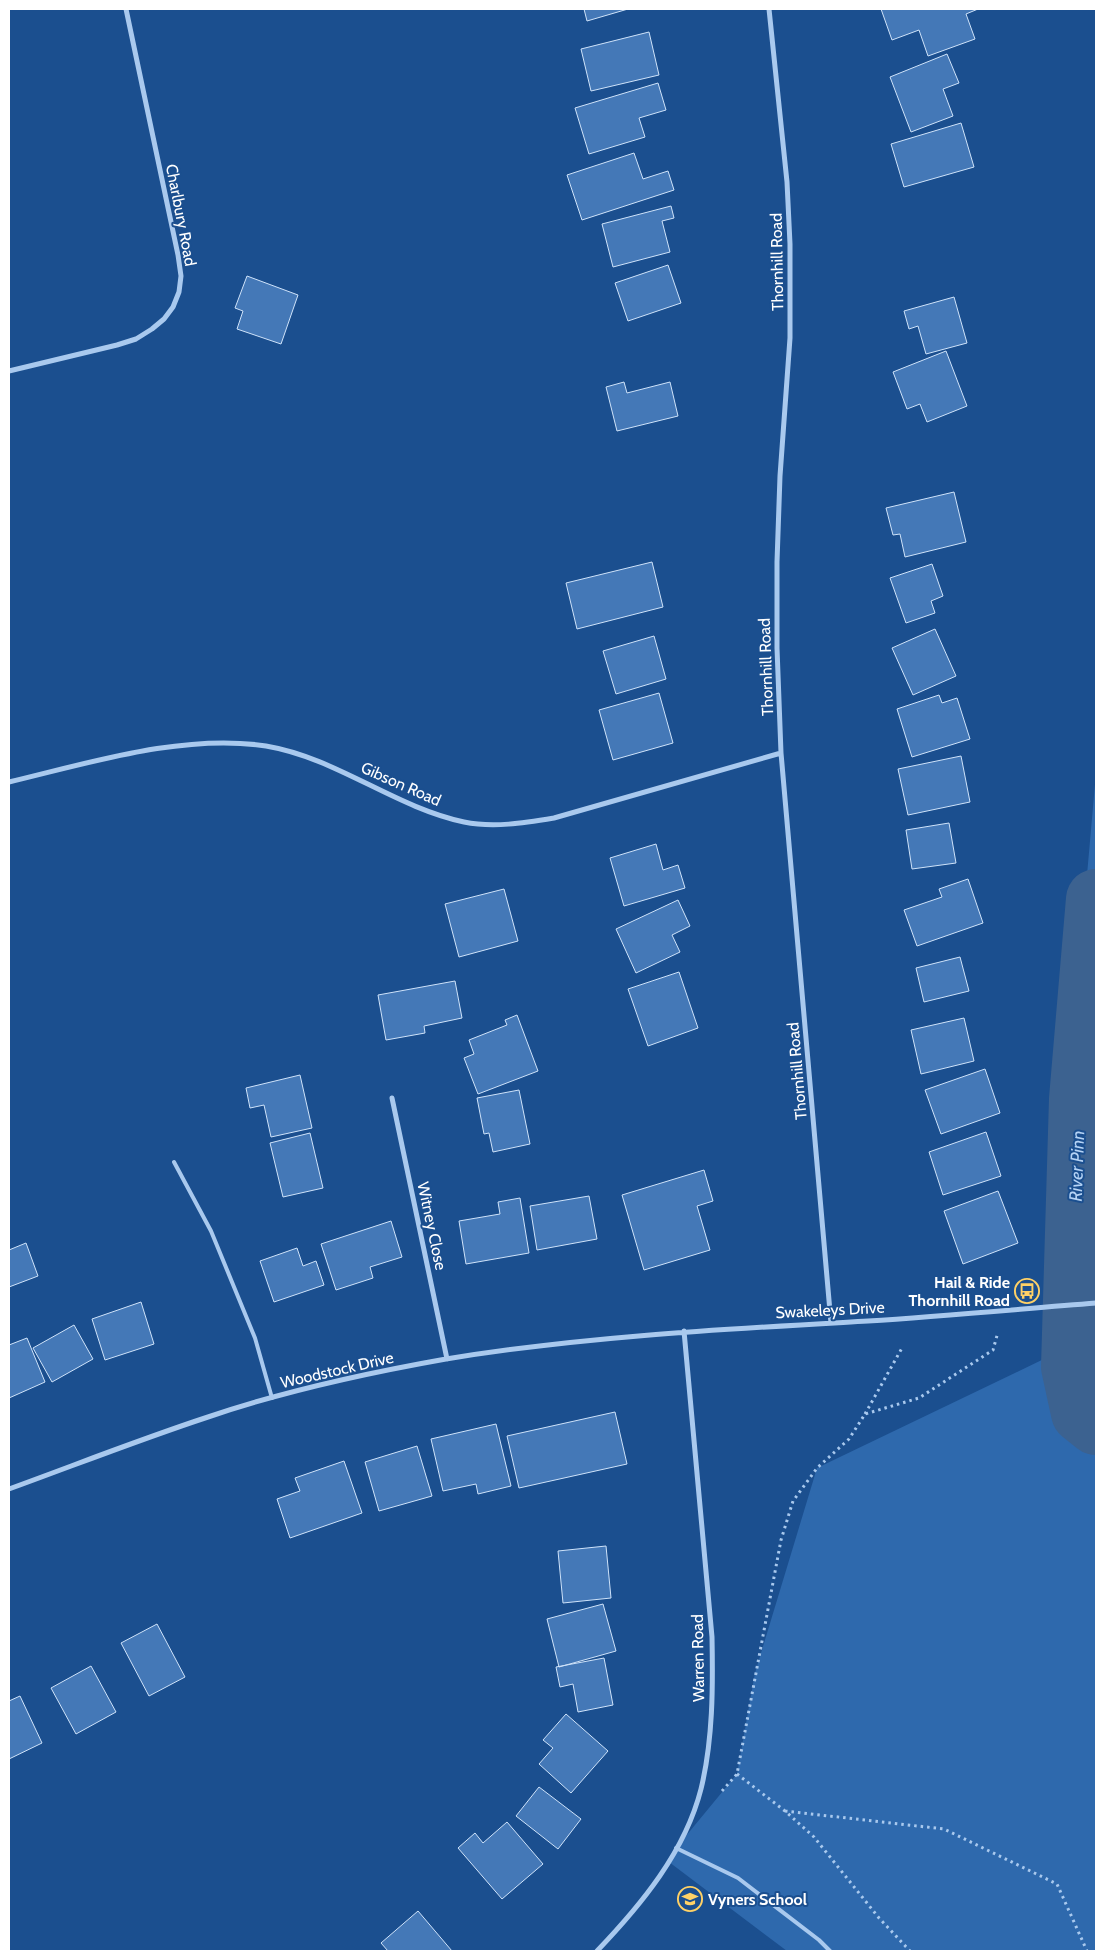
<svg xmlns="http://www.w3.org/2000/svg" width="1105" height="1960" font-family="Cabin,sans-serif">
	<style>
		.green { fill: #2e69ad }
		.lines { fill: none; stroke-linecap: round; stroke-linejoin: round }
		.river { stroke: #3c6290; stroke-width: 60 }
		.building { fill: #4478b7; stroke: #cfe3fa }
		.path { stroke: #a9c9ee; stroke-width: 3; stroke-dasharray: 2.5 4; stroke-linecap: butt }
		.lane { stroke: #a9c9ee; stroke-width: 4 }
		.street { stroke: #a9c9ee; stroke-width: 5 }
		.labels { text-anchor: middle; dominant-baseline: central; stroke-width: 4; stroke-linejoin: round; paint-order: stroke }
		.street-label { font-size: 16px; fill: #fff; stroke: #1b4f8f }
		.poi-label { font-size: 16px; font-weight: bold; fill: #fff; stroke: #1b4f8f; text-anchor: end }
		.water-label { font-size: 18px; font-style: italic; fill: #b5d3f5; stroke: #1b4f8f }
	</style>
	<rect width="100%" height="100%" fill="#1b4f8f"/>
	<path class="green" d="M1096 773V1252L1056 1259 1069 1079Z
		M1096 1348V1951H787L669 1862 676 1848 737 1774 755 1673 817 1468 1048 1357Z"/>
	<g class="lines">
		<path class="river" d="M1096 899 1079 1099 1071 1367 1081 1413 1096 1425"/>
	</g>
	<path class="building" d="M584 9H628L587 21Z
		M881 9H978L966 14 975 39 928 56 919 30 892 40Z
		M649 32 659 75 591 91 581 49Z
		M947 54 959 83 943 89 953 116 911 132 890 77Z
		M658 83 666 110 639 118 645 137 589 154 575 108Z
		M961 123 974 167 904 187 891 144Z
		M634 153 643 179 668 171 674 190 582 220 567 175Z
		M671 206 674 218 662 221 670 252 613 267 602 224Z
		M668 265 681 303 628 321 615 283Z
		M247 276 298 295 281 344 237 329 243 311 235 308Z
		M954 297 967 343 926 354 918 326 909 329 904 311Z
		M946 351 967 406 927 422 920 404 907 409 893 372Z
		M624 382 627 393 670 382 678 416 617 431 606 387Z
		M954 492 966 542 905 557 900 534 893 535 886 508Z
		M652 562 663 607 577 629 566 583Z
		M932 564 943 596 931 601 935 613 906 623 890 578Z
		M935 629 956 676 913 695 892 648Z
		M654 636 666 679 616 694 603 651Z
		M659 693 673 743 613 760 599 710Z
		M939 695 942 703 957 698 970 739 912 757 897 709Z
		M961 756 970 802 908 815 898 769Z
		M949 823 956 863 912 869 906 830Z
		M656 844 663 870 678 865 685 888 624 906 610 858Z
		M968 879 983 923 917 946 904 910 942 897 939 889Z
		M504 889 518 941 459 957 445 904Z
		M678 900 690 926 672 935 680 952 636 973 616 929Z
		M960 957 969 991 924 1002 916 968Z
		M679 972 698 1028 648 1046 628 989Z
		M455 981 462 1018 424 1026 425 1033 386 1040 378 995Z
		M517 1015 538 1071 478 1094 464 1058 474 1054 469 1040 507 1025 505 1020Z
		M964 1018 974 1061 921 1074 911 1030Z
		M985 1069 1000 1113 941 1134 925 1090Z
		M300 1075 312 1128 271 1137 264 1105 250 1108 246 1088Z
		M519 1090 530 1144 493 1152 489 1133 484 1134 477 1098Z
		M986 1132 1001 1176 943 1195 929 1152Z
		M310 1133 323 1188 283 1197 270 1143Z
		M704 1170 713 1201 697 1206 710 1250 644 1270 622 1195Z
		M998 1191 1018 1243 963 1264 944 1211Z
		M589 1196 597 1239 537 1250 530 1206Z
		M520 1198 529 1253 466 1264 459 1221 500 1214 498 1202Z
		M391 1221 402 1257 370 1267 373 1278 336 1290 321 1244Z
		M26 1243 38 1276 9 1287V1250Z
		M297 1248 303 1266 316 1261 324 1285 274 1302 260 1261Z
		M141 1302 154 1344 105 1360 92 1319Z
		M74 1325 93 1359 52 1382 33 1348Z
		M27 1338 45 1382 9 1398V1345Z
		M615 1412 627 1464 519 1488 507 1436Z
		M496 1424 511 1486 478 1494 476 1484 443 1491 431 1439Z
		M417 1446 432 1496 379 1511 365 1462Z
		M344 1461 362 1513 290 1538 277 1499 300 1491 295 1478Z
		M606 1546 611 1598 563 1603 558 1551Z
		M603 1604 616 1651 559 1667 547 1619Z
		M157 1624 185 1677 149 1696 121 1643Z
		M604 1658 613 1705 578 1712 573 1684 560 1687 556 1667Z
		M91 1666 116 1712 76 1734 51 1688Z
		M20 1696 42 1743 9 1759V1701Z
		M566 1714 608 1751 571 1793 539 1764 553 1748 543 1740Z
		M539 1787 581 1819 558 1849 516 1816Z
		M507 1822 543 1864 502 1899 458 1848 475 1833 483 1843Z
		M418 1911 452 1951H388L381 1943Z"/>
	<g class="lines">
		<path class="path" d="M865 1414 902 1348
			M737 1774 785 1811 814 1837 879 1918 910 1951
			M722 1791 737 1774 781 1540 793 1501 817 1468 849 1439 865 1414 919 1398 993 1350 998 1332
			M785 1811 944 1829 1057 1884 1087 1951"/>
		<path class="lane" d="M174 1162 211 1231 255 1338 272 1398
			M676 1848 738 1878 819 1940 830 1951"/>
		<path class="street" d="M769 9 787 182 790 244V338L780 476 777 562V648L781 753 831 1323
			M9 371 117 345 136 339 152 329 164 319 173 307 179 292 181 276 178 255 126 9
			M9 782C89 763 184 733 266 746 337 758 394 807 464 822 493 828 524 823 554 818L781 753
			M392 1098 447 1359
			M9 1489C75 1465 141 1439 208 1417 284 1391 367 1373 446 1359 586 1336 727 1329 868 1321 944 1316 1020 1309 1096 1303
			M597 1951C641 1905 685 1852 701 1789 713 1740 713 1687 712 1637L684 1331"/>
	</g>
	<defs>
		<symbol id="bus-ring" viewBox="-11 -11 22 22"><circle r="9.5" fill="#1b4f8f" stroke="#ffd166" stroke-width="1.5"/><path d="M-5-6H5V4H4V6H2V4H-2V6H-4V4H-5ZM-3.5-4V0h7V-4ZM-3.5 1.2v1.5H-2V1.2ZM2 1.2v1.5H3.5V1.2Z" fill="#ffd166"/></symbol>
		<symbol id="school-ring" viewBox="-11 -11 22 22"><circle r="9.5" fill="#1b4f8f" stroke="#ffd166" stroke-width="1.5"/><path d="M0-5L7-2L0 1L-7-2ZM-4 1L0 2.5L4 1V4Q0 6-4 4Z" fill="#ffd166"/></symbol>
	</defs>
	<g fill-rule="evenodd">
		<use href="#bus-ring" x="1013" y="1277" width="28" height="28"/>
		<use href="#school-ring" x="676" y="1885" width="28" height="28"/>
	</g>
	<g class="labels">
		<g class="street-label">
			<text transform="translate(181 215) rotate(79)">Charlbury Road</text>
			<text transform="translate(777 262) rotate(-91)">Thornhill Road</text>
			<text transform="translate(766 667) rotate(-92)">Thornhill Road</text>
			<text transform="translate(401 784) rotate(24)">Gibson Road</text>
			<text transform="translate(797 1071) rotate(-95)">Thornhill Road</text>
			<text transform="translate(432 1226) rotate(78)">Witney Close</text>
			<text transform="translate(830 1310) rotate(-3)">Swakeleys Drive</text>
			<text transform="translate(337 1370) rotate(-13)">Woodstock Drive</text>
			<text transform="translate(698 1658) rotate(-91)">Warren Road</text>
		</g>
		<g class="poi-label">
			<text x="1010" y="1282">Hail &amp; Ride<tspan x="1010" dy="18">Thornhill Road</tspan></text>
			<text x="708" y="1899" text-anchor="start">Vyners School</text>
		</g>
		<g class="water-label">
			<text transform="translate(1077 1166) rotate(-88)">River Pinn</text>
		</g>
	</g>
	<rect width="1105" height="1960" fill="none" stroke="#ffffff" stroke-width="20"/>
</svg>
